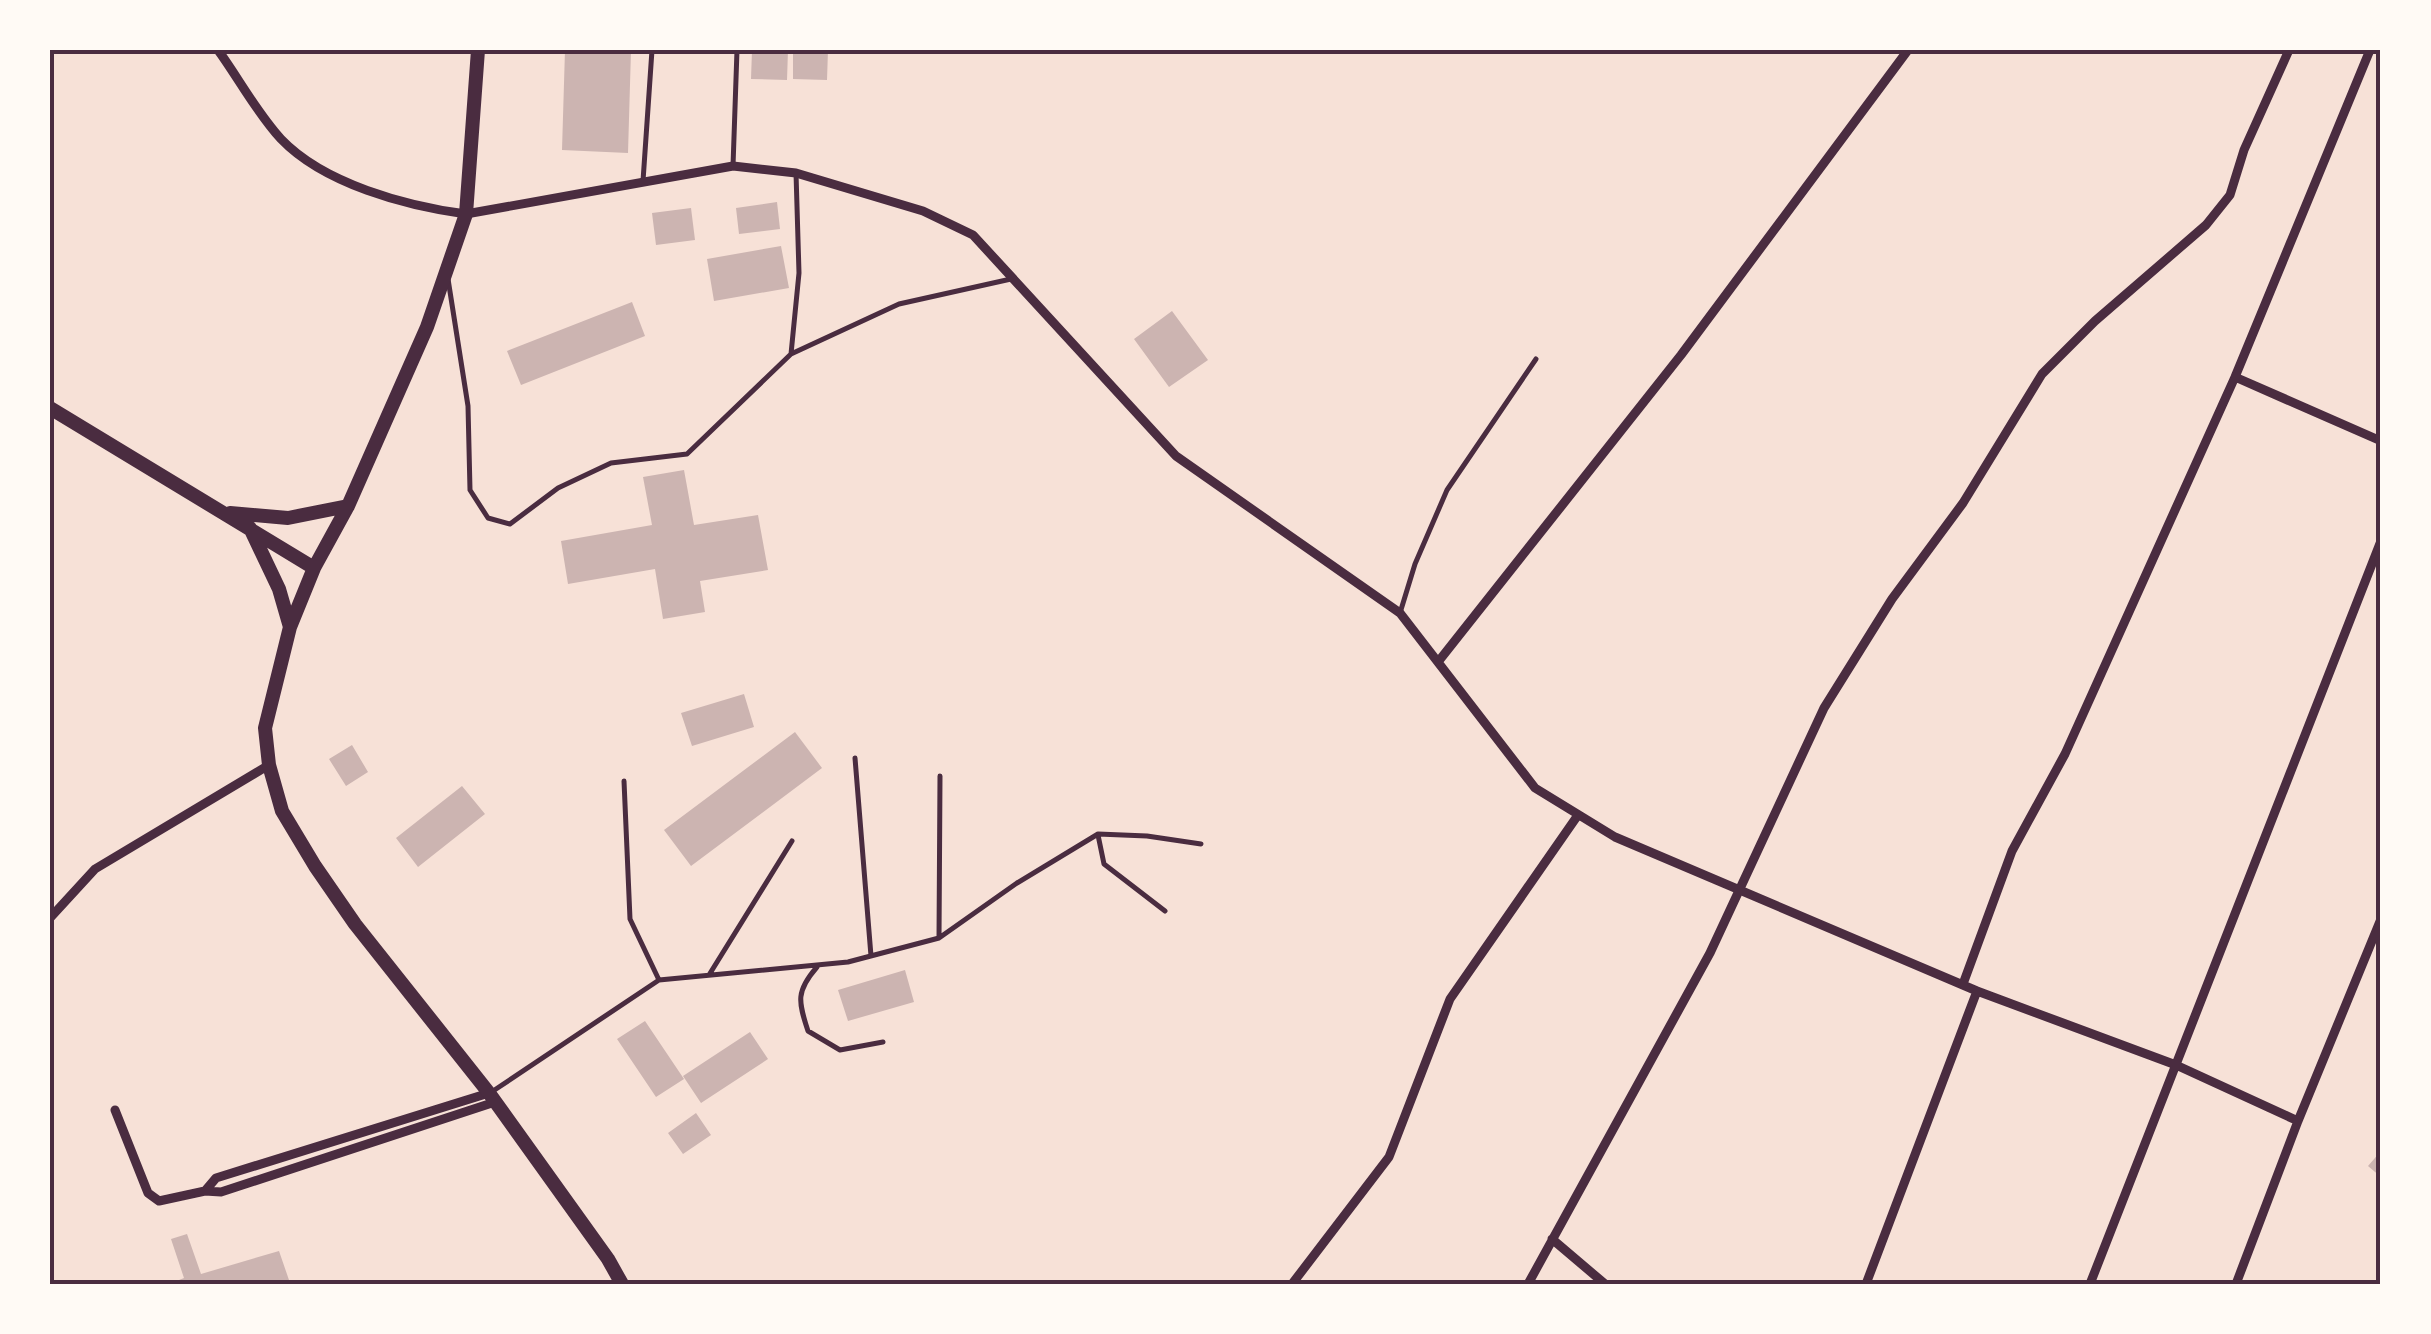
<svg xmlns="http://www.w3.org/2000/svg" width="2431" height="1334" font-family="'IBM Plex Sans',sans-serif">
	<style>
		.building { fill: #ccb4b1 }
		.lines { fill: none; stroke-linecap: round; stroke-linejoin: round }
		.service { stroke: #4a2c40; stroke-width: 5 }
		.minor { stroke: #4a2c40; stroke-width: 9 }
		.primary { stroke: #4a2c40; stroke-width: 14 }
		.neatline { fill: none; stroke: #4a2c40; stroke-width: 4 }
	</style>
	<rect width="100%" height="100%" fill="#f7e1d7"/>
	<path class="building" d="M565 50H631L628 153 562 150Z
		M752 50H788L787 80 751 79Z
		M793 50H828L827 80 793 79Z
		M777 202 780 229 739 234 736 208Z
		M691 208 695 240 656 245 652 213Z
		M781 246 789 288 714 301 707 259Z
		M632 302 645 336 521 385 507 351Z
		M1172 311 1208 360 1169 387 1134 339Z
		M684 470 694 525 758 515 768 570 700 581 705 612 663 619 655 569 568 584 561 541 652 525 643 477Z
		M744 694 754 727 692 746 681 713Z
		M795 732 822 768 691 866 664 830Z
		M352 745 368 772 346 786 329 759Z
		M462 786 485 814 418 867 396 838Z
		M905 970 914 1002 848 1021 838 990Z
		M645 1021 684 1079 656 1097 617 1039Z
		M750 1032 768 1059 701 1103 683 1076Z
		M696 1113 711 1135 683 1154 668 1133Z
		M2381 1151V1177L2368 1166Z
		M187 1234 201 1274 279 1251 289 1280 277 1284H169L184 1278 171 1239Z"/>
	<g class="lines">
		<path class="service" d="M733 166 737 50
			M643 181 652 50
			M448 279 468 406 470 490 488 518 510 524 558 488 611 463 687 454 791 354 899 304 1011 279
			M791 354 799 273 796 173
			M1400 613 1415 564 1447 490 1536 359
			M855 758 871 956
			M624 781 630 919 659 980
			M1098 835 1104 864 1165 911
			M939 938 940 776
			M817 967C796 991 798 1001 808 1031L840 1050 883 1042
			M709 975 792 841
			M493 1091 659 980 848 962 939 938 1017 883 1098 834 1147 836 1201 844"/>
		<path class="minor" d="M218 50C239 79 257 113 281 139 324 184 406 206 466 214L733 166 796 173 923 211 973 235 1176 456 1400 613 1535 788 1615 837 1977 991 2176 1065 2298 1121
			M2235 377 2381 441
			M1438 662 1681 355 1908 50
			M50 918 95 869 269 765
			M1963 984 2012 851 2065 754 2235 377 2370 50
			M115 1110 148 1193 159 1201 205 1191 221 1192 495 1102
			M205 1191 216 1178 489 1093
			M1552 1239 1605 1284
			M1292 1284 1389 1157 1450 999 1578 815
			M1528 1284 1710 953 1824 708 1892 599 1963 503 2042 374 2095 321 2206 225 2230 195 2244 150 2289 50
			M1866 1284 1977 991
			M2090 1284 2381 541
			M2236 1284 2298 1121 2381 919"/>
		<path class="primary" d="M478 50 466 214 427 327 348 506 314 568 290 627 265 728 269 765 282 811 315 866 355 924 489 1093 608 1259 622 1284
			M50 408 314 568
			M230 513 288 518 348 506
			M250 528 279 589 290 627"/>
	</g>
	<rect width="2431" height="1334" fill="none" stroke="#fffaf5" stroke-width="105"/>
	<rect x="52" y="52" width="2326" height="1230" class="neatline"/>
</svg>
